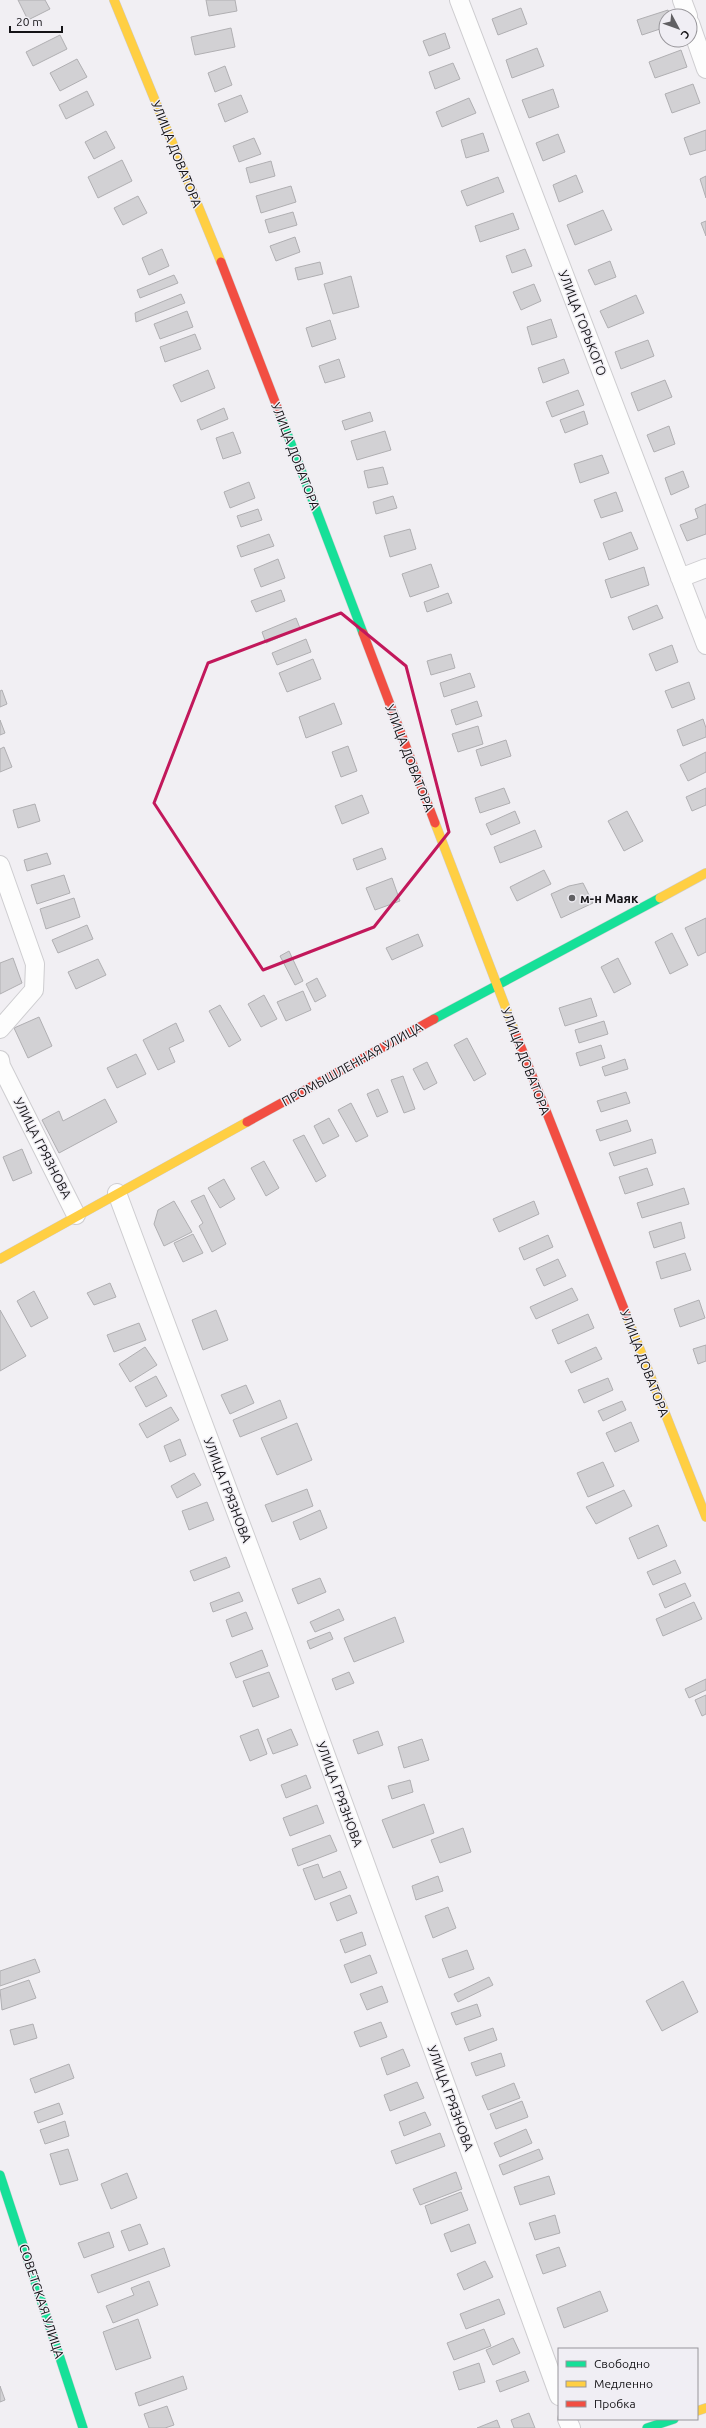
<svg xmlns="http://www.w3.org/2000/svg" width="706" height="2428" font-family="Ubuntu,sans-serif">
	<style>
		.building { fill: #d2d1d4; stroke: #b0afb2 }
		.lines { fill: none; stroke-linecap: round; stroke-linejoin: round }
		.street-casing { stroke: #cecdd0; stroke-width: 20 }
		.fast-casing { stroke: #cecdd0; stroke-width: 10 }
		.slow-casing { stroke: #cecdd0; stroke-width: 10 }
		.jam-casing { stroke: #cecdd0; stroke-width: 10 }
		.street { stroke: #fdfdfd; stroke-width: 18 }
		.fast { stroke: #16e098; stroke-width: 9 }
		.slow { stroke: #ffcf43; stroke-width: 9 }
		.jam { stroke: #f24e42; stroke-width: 9 }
		.marked { fill: none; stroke: #c2185b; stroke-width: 3; stroke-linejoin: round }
		.poi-dot { fill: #616063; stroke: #f0eef4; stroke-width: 1.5 }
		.labels { text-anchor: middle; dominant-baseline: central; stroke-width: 3; stroke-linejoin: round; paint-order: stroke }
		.street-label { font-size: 13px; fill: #141316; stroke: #f0eef4 }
		.poi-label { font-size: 13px; font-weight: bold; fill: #141316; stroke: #f0eef4; text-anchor: start }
	</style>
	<rect width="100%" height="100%" fill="#f1eff3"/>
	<path class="building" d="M18 0H45L50 9 28 20Z
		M206 0H235L237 11 209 16Z
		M521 8 527 24 498 35 492 19Z
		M668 10 670 16H666V27L642 35 637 20Z
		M231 28 235 47 195 55 191 37Z
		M445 33 450 48 429 56 423 41Z
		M60 35 67 49 33 66 26 52Z
		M537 48 544 66 512 78 506 60Z
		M681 50 687 67 655 78 649 62Z
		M77 59 87 77 60 91 50 73Z
		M453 63 460 79 435 89 429 72Z
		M225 66 232 85 215 92 208 73Z
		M693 84 700 103 672 113 665 94Z
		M553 89 559 107 529 118 522 100Z
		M87 91 94 105 66 119 59 105Z
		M241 95 248 112 225 122 218 104Z
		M469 98 476 113 442 127 436 112Z
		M706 130V150L690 155 684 138Z
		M106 131 115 148 94 159 85 142Z
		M483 133 489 151 466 158 461 140Z
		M558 134 565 152 543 161 536 143Z
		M254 138 261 154 239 162 233 146Z
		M122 160 132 181 98 198 88 177Z
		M271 161 275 176 250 183 246 168Z
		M576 175 583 192 559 202 553 185Z
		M706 176V198L700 179Z
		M498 177 504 192 467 206 461 191Z
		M291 186 296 202 261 213 256 196Z
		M138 196 147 213 123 225 114 208Z
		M603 210 612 230 575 245 567 225Z
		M293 212 297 225 269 233 265 220Z
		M513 213 519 229 480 242 475 226Z
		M706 221V236L701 223Z
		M295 237 300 252 276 261 270 246Z
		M162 249 169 266 149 275 142 258Z
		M525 249 532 266 512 273 506 256Z
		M610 261 616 277 595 285 588 270Z
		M320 262 323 274 298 280 295 268Z
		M174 275 178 283 140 298 137 290Z
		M351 276 359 307 333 314 324 284Z
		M534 284 541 301 521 310 513 292Z
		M181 294 185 303 136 322 135 313Z
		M636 295 644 313 608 328 600 311Z
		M187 311 193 327 160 339 154 324Z
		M551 319 557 337 532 345 527 327Z
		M330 320 336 339 312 347 306 328Z
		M195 334 201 349 165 362 160 347Z
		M648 340 654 356 621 369 615 352Z
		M339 359 345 377 325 383 319 366Z
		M564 359 569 373 543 383 538 368Z
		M208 370 215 388 181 402 173 385Z
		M665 380 672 397 638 411 631 393Z
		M578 390 584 405 552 417 546 402Z
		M224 408 228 419 201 430 197 420Z
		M584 411 588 424 565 433 560 420Z
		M370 412 373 421 345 430 342 421Z
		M669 426 675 444 654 452 647 435Z
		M385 431 391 450 357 460 351 441Z
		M233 432 241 453 223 459 216 438Z
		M602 455 609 473 580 483 574 464Z
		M383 467 388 484 368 488 364 471Z
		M683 471 689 487 671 495 665 478Z
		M249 482 255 498 230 508 224 492Z
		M616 492 623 511 601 518 594 500Z
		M393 496 397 508 376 514 373 502Z
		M706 504V534L687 541 680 525 698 518 695 509Z
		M258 509 262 520 241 527 237 516Z
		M410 529 416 549 390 557 384 536Z
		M631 532 638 549 609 560 603 543Z
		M269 534 274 546 241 557 237 546Z
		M278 559 285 578 261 587 254 569Z
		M431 564 439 587 410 597 402 574Z
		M644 567 649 585 611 598 605 580Z
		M281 590 285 601 256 612 251 601Z
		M448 593 452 603 427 612 424 602Z
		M657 605 663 618 633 630 628 617Z
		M296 618 300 628 266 643 262 632Z
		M306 639 311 652 277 665 272 653Z
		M672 645 678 662 656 671 649 654Z
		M451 654 455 668 431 675 427 661Z
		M313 659 321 679 287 692 279 673Z
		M470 673 475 687 444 697 440 683Z
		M689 682 695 699 672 708 665 691Z
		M2 690 7 704 0 707V691Z
		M477 701 482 716 456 725 451 710Z
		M334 703 342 724 306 738 299 717Z
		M703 719 706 728V737L683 746 677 730Z
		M0 720 5 733 0 735Z
		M478 726 483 744 458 752 452 734Z
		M506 740 511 756 481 766 476 750Z
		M348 746 357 771 341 777 332 752Z
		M4 747 12 767 0 772V749Z
		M706 752V772L688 781 680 765Z
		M504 788 510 803 480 813 475 798Z
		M706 788V805L692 811 686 797Z
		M362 795 369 813 342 824 335 806Z
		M35 804 40 821 18 828 13 810Z
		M515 811 520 823 491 835 486 824Z
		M627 811 643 841 624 851 608 821Z
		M535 830 542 847 500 863 494 847Z
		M382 848 386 859 357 870 353 859Z
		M47 853 51 864 27 871 24 860Z
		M544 870 551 884 517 901 510 887Z
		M64 875 70 893 37 904 31 885Z
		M392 878 400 901 375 910 366 888Z
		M583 883 593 903 561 918 551 894 569 886Z
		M74 898 80 917 46 929 40 909Z
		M706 918V952L698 956 685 928Z
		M87 925 93 939 58 953 52 940Z
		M672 933 688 965 670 974 655 942Z
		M418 934 423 946 392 960 386 948Z
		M289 951 303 981 295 985 280 956Z
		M13 958 22 983 0 994V963Z
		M618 958 631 984 614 993 601 967Z
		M98 959 106 975 76 989 68 972Z
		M317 978 326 996 315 1002 306 984Z
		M303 991 311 1010 286 1021 277 1002Z
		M264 995 277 1019 261 1027 248 1004Z
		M591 998 597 1016 565 1026 559 1008Z
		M220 1005 241 1040 229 1047 209 1011Z
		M39 1017 52 1046 28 1058 14 1028Z
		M604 1021 608 1034 579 1043 575 1030Z
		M176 1023 184 1041 169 1048 175 1062 158 1070 143 1040Z
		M467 1038 486 1074 474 1081 454 1045Z
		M601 1045 605 1058 580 1066 576 1053Z
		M136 1054 146 1074 117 1088 107 1068Z
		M625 1059 628 1069 605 1076 602 1067Z
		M427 1062 437 1083 424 1090 413 1069Z
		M403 1076 415 1109 404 1113 391 1080Z
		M378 1089 388 1112 377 1117 367 1094Z
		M626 1092 630 1103 601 1112 597 1101Z
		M105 1099 117 1122 59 1153 42 1120 59 1111 63 1121Z
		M351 1103 368 1136 356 1142 338 1110Z
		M329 1118 339 1136 323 1144 314 1126Z
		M627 1120 631 1131 600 1141 596 1130Z
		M304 1135 326 1176 316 1182 293 1140Z
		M652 1139 656 1153 614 1166 609 1153Z
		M22 1149 32 1173 13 1181 3 1157Z
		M264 1161 279 1188 266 1196 251 1168Z
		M647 1168 653 1185 625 1194 619 1177Z
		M224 1179 235 1199 220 1208 208 1188Z
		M684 1188 689 1204 642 1218 637 1203Z
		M204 1195 226 1244 212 1252 199 1226 203 1223 191 1201Z
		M174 1201 192 1232 164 1246 154 1224 158 1210Z
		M534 1201 539 1214 499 1232 493 1219Z
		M681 1222 685 1238 654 1248 649 1232Z
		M193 1234 203 1253 183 1262 174 1243Z
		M548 1235 553 1247 524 1260 519 1248Z
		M685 1253 691 1270 661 1279 656 1262Z
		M558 1259 566 1276 544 1286 536 1269Z
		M110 1283 116 1297 94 1305 87 1293Z
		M572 1288 578 1300 536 1319 530 1307Z
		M34 1291 48 1318 31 1327 17 1301Z
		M699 1300 705 1318 680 1327 674 1309Z
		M0 1310 26 1356 0 1371Z
		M216 1310 228 1340 203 1350 192 1320Z
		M588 1314 594 1328 558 1344 552 1330Z
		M139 1323 146 1340 114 1352 107 1335Z
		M706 1345V1361L698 1364 693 1349Z
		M145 1347 157 1365 130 1382 119 1364Z
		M596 1347 602 1359 571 1373 565 1361Z
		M156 1376 167 1396 146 1407 135 1387Z
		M608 1378 613 1390 584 1403 578 1390Z
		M246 1385 254 1403 230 1414 221 1395Z
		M280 1400 287 1418 240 1437 233 1420Z
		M622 1401 626 1410 603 1421 598 1411Z
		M171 1407 179 1420 147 1438 139 1424Z
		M631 1422 639 1441 615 1452 606 1433Z
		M297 1423 312 1460 277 1475 261 1438Z
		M180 1439 186 1455 170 1462 164 1446Z
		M603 1462 614 1486 588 1497 577 1473Z
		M194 1473 201 1485 177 1498 171 1486Z
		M307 1489 313 1506 272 1522 265 1505Z
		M624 1490 632 1506 596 1524 586 1507Z
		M207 1502 214 1520 189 1530 182 1511Z
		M320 1510 327 1528 300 1540 293 1522Z
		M658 1525 667 1546 638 1559 629 1538Z
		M226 1557 230 1567 194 1581 190 1571Z
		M675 1560 681 1573 653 1585 647 1572Z
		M320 1578 326 1592 298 1604 292 1589Z
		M685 1583 691 1596 665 1608 659 1594Z
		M239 1592 243 1601 213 1612 210 1603Z
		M694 1602 702 1619 663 1636 656 1619Z
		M339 1609 344 1620 315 1632 310 1622Z
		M246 1612 253 1629 232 1637 226 1620Z
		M395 1617 404 1642 354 1662 344 1638Z
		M330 1632 333 1639 310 1649 307 1641Z
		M262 1650 268 1666 236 1678 230 1663Z
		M269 1672 279 1697 253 1707 243 1681Z
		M349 1672 354 1683 336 1690 332 1679Z
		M706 1679V1690L689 1698 685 1689Z
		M706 1695V1714L702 1716 695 1700Z
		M258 1729 267 1754 250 1761 240 1736Z
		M291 1729 298 1745 273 1754 267 1739Z
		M378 1731 383 1745 358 1754 353 1740Z
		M422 1739 429 1760 404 1768 398 1747Z
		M306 1775 311 1788 286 1798 281 1785Z
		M410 1780 413 1792 392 1799 388 1786Z
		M424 1804 434 1833 393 1848 382 1820Z
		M317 1805 324 1823 290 1836 283 1818Z
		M463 1828 471 1852 440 1863 431 1840Z
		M330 1835 337 1851 298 1866 292 1849Z
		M318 1864 323 1878 340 1871 347 1888 315 1900 303 1869Z
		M438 1876 443 1891 416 1900 412 1886Z
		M350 1895 357 1913 337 1921 330 1903Z
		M448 1907 456 1928 433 1938 425 1916Z
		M362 1932 366 1945 345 1953 340 1940Z
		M467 1950 474 1969 449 1978 442 1959Z
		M370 1955 377 1973 351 1983 344 1965Z
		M35 1959 40 1972 0 1986V1971Z
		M489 1977 493 1985 458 2002 454 1994Z
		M29 1980 36 1998 2 2010 0 1990Z
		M683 1981 698 2012 662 2031 646 2001Z
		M382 1986 388 2002 367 2010 360 1994Z
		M477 2004 481 2016 456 2025 451 2013Z
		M381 2022 387 2037 360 2047 354 2032Z
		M33 2024 37 2038 14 2045 10 2030Z
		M493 2028 497 2040 469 2051 464 2038Z
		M403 2049 410 2066 387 2075 381 2058Z
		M501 2053 505 2066 476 2076 471 2063Z
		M69 2064 74 2078 35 2093 30 2079Z
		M417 2082 424 2098 390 2111 384 2095Z
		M514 2083 520 2098 488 2110 482 2096Z
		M522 2101 528 2117 496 2129 490 2114Z
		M59 2103 63 2114 38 2123 34 2112Z
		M425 2112 431 2125 404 2136 399 2122Z
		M65 2121 69 2136 45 2144 40 2130Z
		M526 2129 532 2143 500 2157 494 2143Z
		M440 2133 445 2146 396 2164 391 2151Z
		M68 2149 78 2180 60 2185 50 2154Z
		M539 2149 543 2159 503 2175 499 2165Z
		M456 2172 462 2189 420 2205 413 2189Z
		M127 2173 137 2198 111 2209 101 2184Z
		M549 2176 555 2194 520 2205 514 2187Z
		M461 2192 468 2210 431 2224 425 2206Z
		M555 2215 560 2233 535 2240 529 2223Z
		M140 2224 148 2244 129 2251 121 2231Z
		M469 2224 476 2243 451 2252 444 2234Z
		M109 2232 114 2247 84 2258 78 2243Z
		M559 2247 566 2266 543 2274 536 2255Z
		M164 2248 170 2266 98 2293 91 2275Z
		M485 2261 493 2277 464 2290 457 2274Z
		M149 2281 158 2305 113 2323 106 2306 134 2295 131 2288Z
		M600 2291 608 2311 564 2328 557 2308Z
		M499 2299 505 2314 466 2329 460 2314Z
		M138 2319 151 2358 116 2370 103 2332Z
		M484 2329 491 2346 454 2360 447 2343Z
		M513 2338 520 2353 493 2365 486 2350Z
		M479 2363 485 2382 459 2390 453 2372Z
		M525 2371 529 2381 500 2392 496 2381Z
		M183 2376 187 2389 139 2406 135 2393Z
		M0 2386 5 2400 0 2402Z
		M167 2406 174 2425 165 2428H149L144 2414Z
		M529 2413 535 2428H514L511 2420Z
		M497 2420 500 2428H477Z"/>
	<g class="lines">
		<defs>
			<path id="street" d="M459 0 706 645
				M682 0 688 16
				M690 23 706 69
				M680 578 706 568
				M0 865 35 964 34 990 0 1029
				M0 1060 1 1066 76 1215
				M117 1193 281 1632 559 2396
				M567 2419 571 2428"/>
			<path id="fast" d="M279 412 363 633
				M434 1019 660 898
				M0 2175 83 2428
				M647 2428 674 2419"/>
			<path id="slow" d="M114 0 221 262
				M435 823 515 1032
				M660 898 706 873
				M0 1259 247 1122
				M626 1314 706 1517
				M697 2411 706 2408"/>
			<path id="jam" d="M221 262 279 412
				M363 633 435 823
				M515 1032 626 1314
				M247 1122 434 1019"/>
		</defs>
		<use href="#street" class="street-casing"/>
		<use href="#fast" class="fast-casing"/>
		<use href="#slow" class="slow-casing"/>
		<use href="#jam" class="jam-casing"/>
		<use href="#street" class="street"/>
		<use href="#fast" class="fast"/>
		<use href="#slow" class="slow"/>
		<use href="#jam" class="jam"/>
	</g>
	<path class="marked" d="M341 613 406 666 449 832 374 927 263 970 154 803 208 663Z"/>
	<circle class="poi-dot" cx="572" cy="898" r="4"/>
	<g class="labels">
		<g class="street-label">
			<text transform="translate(177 154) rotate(68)">УЛИЦА ДОВАТОРА</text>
			<text transform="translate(583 323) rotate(69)">УЛИЦА ГОРЬКОГО</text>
			<text transform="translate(296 456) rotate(69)">УЛИЦА ДОВАТОРА</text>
			<text transform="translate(410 758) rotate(69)">УЛИЦА ДОВАТОРА</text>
			<text transform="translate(526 1061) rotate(69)">УЛИЦА ДОВАТОРА</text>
			<text transform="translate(352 1064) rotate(-29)">ПРОМЫШЛЕННАЯ УЛИЦА</text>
			<text transform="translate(43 1148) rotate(63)">УЛИЦА ГРЯЗНОВА</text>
			<text transform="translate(645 1363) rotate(69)">УЛИЦА ДОВАТОРА</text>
			<text transform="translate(228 1490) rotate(69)">УЛИЦА ГРЯЗНОВА</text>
			<text transform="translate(340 1794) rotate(70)">УЛИЦА ГРЯЗНОВА</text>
			<text transform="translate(451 2098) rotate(70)">УЛИЦА ГРЯЗНОВА</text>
			<text transform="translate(42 2301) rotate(72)">СОВЕТСКАЯ УЛИЦА</text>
		</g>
		<g class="poi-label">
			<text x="580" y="898">м-н Маяк</text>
		</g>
	</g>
	<rect x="558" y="2348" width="140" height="72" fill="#f0eef4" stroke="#98969b"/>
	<rect x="566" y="2361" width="20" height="6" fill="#16e098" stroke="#98969b"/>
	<text x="594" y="2368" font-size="12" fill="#141316">Свободно</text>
	<rect x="566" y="2381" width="20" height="6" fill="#ffcf43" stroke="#98969b"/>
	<text x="594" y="2388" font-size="12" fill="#141316">Медленно</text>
	<rect x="566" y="2401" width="20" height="6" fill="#f24e42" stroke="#98969b"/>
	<text x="594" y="2408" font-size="12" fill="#141316">Пробка</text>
	<g transform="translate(678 28) rotate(131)"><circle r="19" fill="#f0eef4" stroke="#98969b"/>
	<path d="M0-3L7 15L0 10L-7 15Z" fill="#616063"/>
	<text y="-6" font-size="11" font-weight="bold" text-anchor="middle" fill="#141316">С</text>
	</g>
	<path d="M10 26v6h52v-6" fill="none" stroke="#141316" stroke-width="2"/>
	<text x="16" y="26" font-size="12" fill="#141316" stroke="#f0eef4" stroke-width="3" paint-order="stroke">20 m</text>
</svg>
